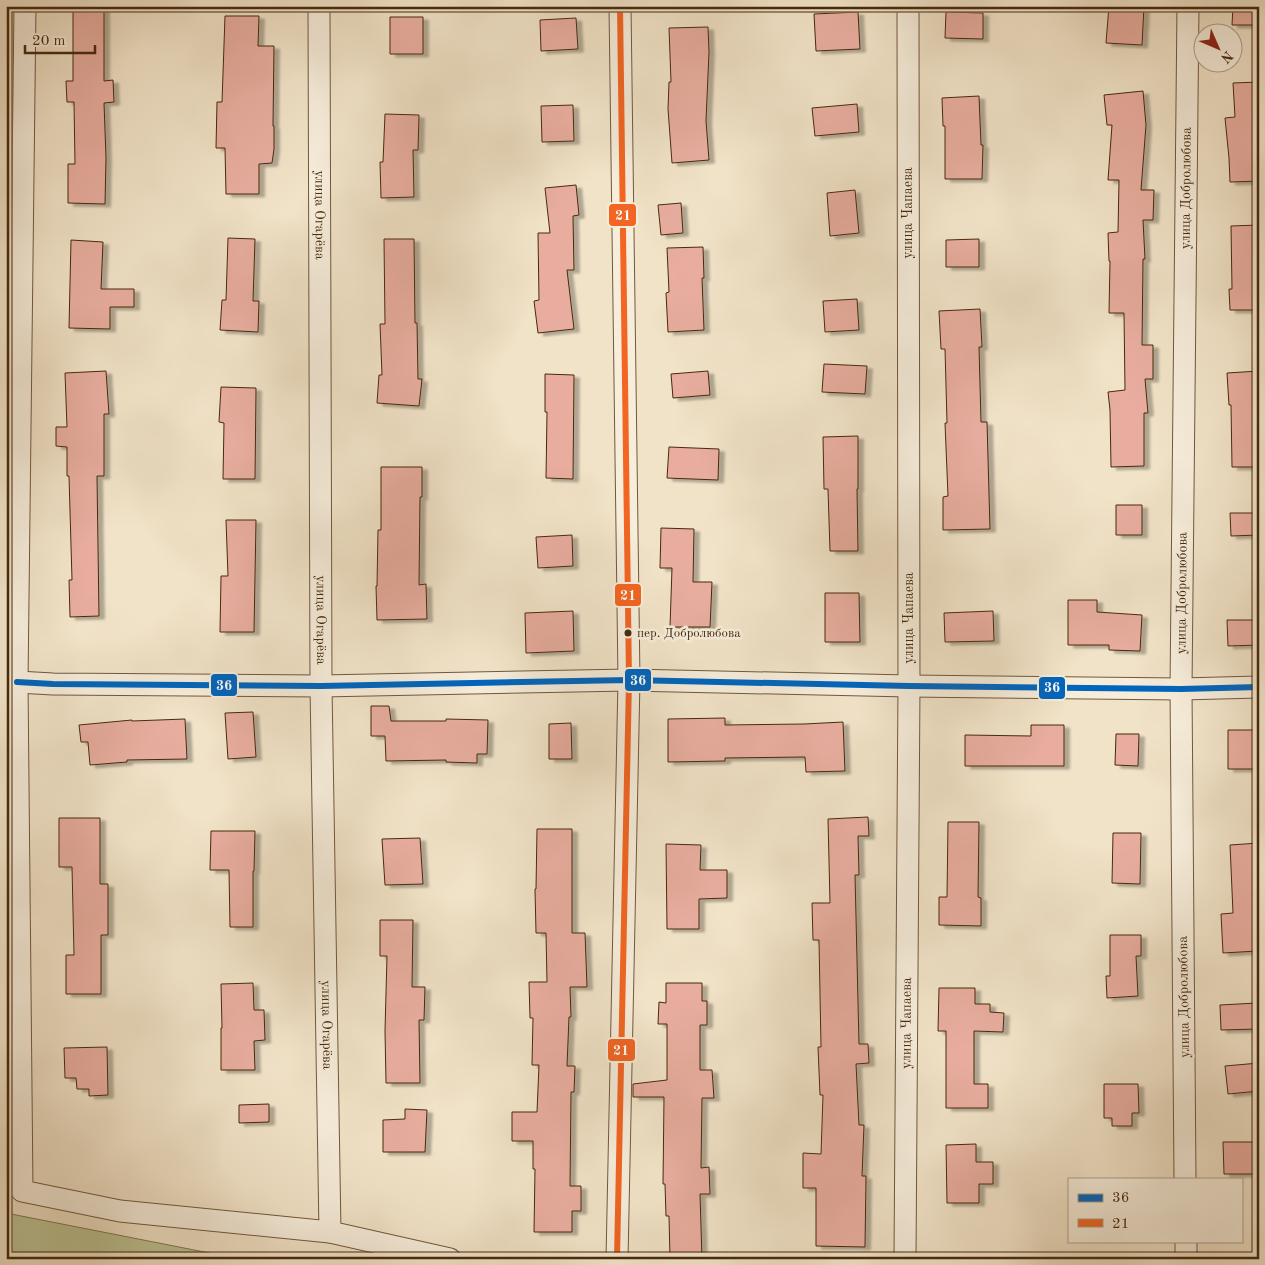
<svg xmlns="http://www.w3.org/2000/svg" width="1265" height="1265" font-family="'Old Standard TT',serif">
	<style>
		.green { fill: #bcc395; stroke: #817651 }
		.building { fill: #e8ad9f; stroke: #462a0d; filter: url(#shadow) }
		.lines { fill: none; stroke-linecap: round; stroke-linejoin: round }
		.service-casing { stroke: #71583c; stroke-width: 13 }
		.minor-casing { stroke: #71583c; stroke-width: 23 }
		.service { stroke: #f6eddb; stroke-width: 11 }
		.minor { stroke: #f6eddb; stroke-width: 21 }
		.bus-1-casing { stroke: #f6eddb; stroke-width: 10 }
		.bus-2-casing { stroke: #f6eddb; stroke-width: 10 }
		.bus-1 { stroke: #0065bd; stroke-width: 6 }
		.bus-2 { stroke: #f26522; stroke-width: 6 }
		.bus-dot { fill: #462a0d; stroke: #f6eddb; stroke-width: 2 }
		.labels { text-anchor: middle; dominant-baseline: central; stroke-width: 5; stroke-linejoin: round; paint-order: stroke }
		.bus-label { font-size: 13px; fill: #462a0d; stroke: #f6eddb; text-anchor: start }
		.street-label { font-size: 14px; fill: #462a0d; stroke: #f6eddb }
		.line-badge { stroke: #f6eddb; stroke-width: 2 }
		.badge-label { font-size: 14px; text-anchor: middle; font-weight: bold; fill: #fff }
	</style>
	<defs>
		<filter id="shadow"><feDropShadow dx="5.5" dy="3" stdDeviation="1" flood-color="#0004"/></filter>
	</defs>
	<rect width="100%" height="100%" fill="#f1e3c8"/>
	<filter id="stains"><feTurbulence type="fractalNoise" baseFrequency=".004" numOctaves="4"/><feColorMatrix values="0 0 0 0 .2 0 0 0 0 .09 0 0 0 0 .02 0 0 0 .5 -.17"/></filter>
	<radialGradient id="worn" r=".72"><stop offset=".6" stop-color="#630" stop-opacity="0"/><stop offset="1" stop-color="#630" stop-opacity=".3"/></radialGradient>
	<path class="green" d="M6 1213 240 1259H6Z"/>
	<path class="building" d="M1109 6H1144L1142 45 1106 43Z
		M1233 6H1259V25H1232Z
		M73 7H104V81L113 80 114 102 104 103 106 158 105 204 68 203V164H75L74 102H67L66 81H73Z
		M858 12 860 49 816 51 814 14Z
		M946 12 983 13V39L945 38Z
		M225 16H259L258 46H274L273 126H274V149L272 163 259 164V194H226L225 148H216L217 102H222Z
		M390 17H423V54H390Z
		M576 18 578 49 541 51 540 20Z
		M708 27 709 52 706 121 709 160 672 163 668 109 669 82H671L669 28Z
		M1259 82V181L1230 182 1229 158 1225 118 1235 117 1233 83Z
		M1143 91 1146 125 1141 190H1154L1153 220H1143L1145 259H1143L1142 345H1153V379H1145L1148 413H1144V466L1111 467 1110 410 1108 392 1125 390 1124 313H1109L1110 261H1109L1108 233 1118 232 1119 180H1108L1112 125H1107L1104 95Z
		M979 96 981 145H983L982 179H945V126H943L942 98Z
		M857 104 859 132 815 136 812 108Z
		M573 105 574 141 542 142 541 106Z
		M385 114 419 115 418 150H413L414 197 381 198 380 162H383Z
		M576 185 579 215 573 216 574 270H567L574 329 538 333 534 301 539 300 538 233H550L545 188Z
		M855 190 859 233 830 236 827 193Z
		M681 203 683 233 661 235 658 205Z
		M1259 225V310H1230L1229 289H1232L1231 226Z
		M228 238 255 239 253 301H259L258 332 220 330 222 300H226Z
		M384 239H414L415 323H417L418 379H422L419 406 377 403 379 375H382L380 324H385Z
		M979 239V267H946V240Z
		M71 240 103 242 101 289H134V307H110V329L69 328Z
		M703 247 704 278H702L704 330 668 332 666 293 669 292 667 248Z
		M857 299 859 330 825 332 823 301Z
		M980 309 982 347H979L981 422H987L990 529 943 530V497L948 496 945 423H947L945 349H941L939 311Z
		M824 364 867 366 865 394 822 392Z
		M106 371 109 414H104V476H97L99 616 70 617 69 580H72L69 476H67V447L56 446V427H67L65 373Z
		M708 371 710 395 673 398 671 374Z
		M1259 371V467H1232L1231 405H1229L1227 373Z
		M545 374 574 375 573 479 546 478 547 412H545Z
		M221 387 256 388 255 479H223L224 423 219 422Z
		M858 436V489H857L858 551H830L828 489H824L823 437Z
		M669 447 719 449 718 480 667 478Z
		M381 467H422V497H420L419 585 426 584 427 619 377 620 376 586H377L378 530H381Z
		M1116 505H1142V535H1116Z
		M1230 513H1259V535L1231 536Z
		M226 520H256L254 632H220L221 576H228Z
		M661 528 694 529 693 582H712L710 627H670L672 568H660Z
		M572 535 573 566 538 568 536 537Z
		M825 593H859L860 642H825Z
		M1068 600H1097V612L1142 615 1140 651 1109 650V645H1068Z
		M573 611 574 651 526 653 525 613Z
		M993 611 994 641 945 642 944 613Z
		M1227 620H1258L1259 645 1228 646Z
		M371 706H389L391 721H446V719L488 720 487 754H477V763L446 762V760L386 761 385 736H371Z
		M253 712 256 757 228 759 225 713Z
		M725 718V725L804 724 843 722 845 771 806 772 805 757 725 758V761L668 762V719Z
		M185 719 187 759 127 760V762L90 765 88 742H81L79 725 132 720V721Z
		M571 723 572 759H549V724Z
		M1031 725H1064V766H965V735L1031 736Z
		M1228 730H1256L1255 769H1228Z
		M1116 734H1139L1138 766 1115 765Z
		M868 817 869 836H858L859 875H855L859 1044H868L869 1063 856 1064 859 1125H864L862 1176H866L865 1247 816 1246V1188H803V1153L821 1154 823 1095H820L818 1047H821L819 940H813L812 903H830L828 819Z
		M59 818H100V884H108V935H101V994H66V955H74L72 867H59Z
		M948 822H979L978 897 981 898V926L939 925V897H947Z
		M537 829H572V933H585L587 987H570L571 1017H569L567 1066H575L574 1092H571L570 1186H581V1211H572V1232H534L535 1169H533V1141H512V1112H537L539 1065H532L533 1018H530L529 982H547L546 933H536L535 889H536Z
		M211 831H255L254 871H253V927H230L229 870H210Z
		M1113 833H1141L1140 884 1112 883Z
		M420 838 423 884 385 885 382 839Z
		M1259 843V880H1254L1257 951 1223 953 1221 914 1233 913 1230 845Z
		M666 844 701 845 700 870H727V898L699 899V929H667Z
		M380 920H413L412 987H425L424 1020H419L420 1083H386L385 1031 387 956H380Z
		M1110 935H1141V956H1136L1138 996 1107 998 1106 976H1110Z
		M253 983 254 1010H264L265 1040 254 1041 255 1070H221V1028H222L221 984Z
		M666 983H702V1001H707V1025H700V1070H712L714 1098H702L701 1168 709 1167 710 1194H700L702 1259H670L669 1216H666L665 1184H663L664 1097H633V1084L667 1080V1024H658L659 1002 666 1003Z
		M939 988H975V1004H990V1012L1004 1013 1003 1032 974 1031V1084H988V1108H946V1031H938Z
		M1257 1003 1258 1029 1221 1030 1220 1005Z
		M107 1047 108 1095 89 1096V1089H77L76 1078H65L64 1048Z
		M1259 1063V1091L1228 1094 1225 1066Z
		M1104 1084H1138L1139 1113H1132V1126H1112V1118H1104Z
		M269 1104V1122L239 1123V1105Z
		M405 1109 427 1110 425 1152H383V1120L405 1119Z
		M1223 1142H1259V1174H1224Z
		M976 1144V1162H993V1184H979V1203H947L946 1145Z"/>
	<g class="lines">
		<defs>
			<path id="service" d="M6 1188 22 1191"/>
			<g id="minor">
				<path d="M25 6 17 682 22 1191 120 1211 330 1232 450 1259"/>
				<path id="s1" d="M319 6 321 686 330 1232"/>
				<path d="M17 682 53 684 321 686 629 680 909 686 1181 689 1259 687"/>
				<path id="s2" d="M1185 1179 1181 689 1188 6"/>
				<path d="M1186 1241V1259"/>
				<path d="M617 1259 629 680 620 6"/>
				<path id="s3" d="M905 1259 909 686 908 6"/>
			</g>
		</defs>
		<use href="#service" class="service-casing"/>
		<use href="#minor" class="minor-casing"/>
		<use href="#service" class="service"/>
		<use href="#minor" class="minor"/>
		<defs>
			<path id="bus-1" d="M17 682 53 684 321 686 629 680 909 686 1181 689 1259 687"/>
			<path id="bus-2" d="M617 1259 629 680 620 6"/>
		</defs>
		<use href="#bus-1" class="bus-1-casing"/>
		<use href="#bus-2" class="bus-2-casing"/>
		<use href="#bus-1" class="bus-1"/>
		<use href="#bus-2" class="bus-2"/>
	</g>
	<circle class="bus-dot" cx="628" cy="633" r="4.5"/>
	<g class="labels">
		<g class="bus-label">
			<text x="637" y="633">пер. Добролюбова</text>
		</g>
		<g class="street-label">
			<text stroke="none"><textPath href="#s2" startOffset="991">улица Добролюбова</textPath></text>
			<text transform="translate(908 213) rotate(-90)">улица Чапаева</text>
			<text stroke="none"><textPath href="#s1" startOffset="209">улица Огарёва</textPath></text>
			<text stroke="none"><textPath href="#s2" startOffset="586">улица Добролюбова</textPath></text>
			<text transform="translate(909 618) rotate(-90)">улица Чапаева</text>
			<text stroke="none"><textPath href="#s1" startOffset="614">улица Огарёва</textPath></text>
			<text transform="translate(1184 997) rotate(-91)">улица Добролюбова</text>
			<text stroke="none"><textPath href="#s3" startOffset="236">улица Чапаева</textPath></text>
			<text stroke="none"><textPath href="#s1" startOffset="1019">улица Огарёва</textPath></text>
		</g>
	</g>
	<g class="line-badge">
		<rect x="608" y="203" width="29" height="24" rx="5" fill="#f26522"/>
		<rect x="614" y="583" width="28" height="24" rx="5" fill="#f26522"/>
		<rect x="624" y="668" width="28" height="24" rx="5" fill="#0065bd"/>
		<rect x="210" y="673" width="28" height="24" rx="5" fill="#0065bd"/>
		<rect x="1038" y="676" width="28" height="24" rx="5" fill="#0065bd"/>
		<rect x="607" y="1038" width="29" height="24" rx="5" fill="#f26522"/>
	</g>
	<g class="badge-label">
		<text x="623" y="220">21</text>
		<text x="628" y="600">21</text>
		<text x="638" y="685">36</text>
		<text x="224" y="690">36</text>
		<text x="1052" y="692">36</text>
		<text x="621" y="1055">21</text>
	</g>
	<rect width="1265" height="1265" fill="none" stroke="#f1e3c8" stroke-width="25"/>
	<rect x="8" y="8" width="1250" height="1250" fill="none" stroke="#462a0d" stroke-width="2.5"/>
	<rect x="12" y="12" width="1240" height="1240" fill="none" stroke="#462a0d"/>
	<rect x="1068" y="1178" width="175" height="65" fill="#f6eddb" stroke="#b09f89"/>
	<rect x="1078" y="1194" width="25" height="8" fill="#0065bd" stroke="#b09f89"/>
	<text x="1112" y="1202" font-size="15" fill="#462a0d">36</text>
	<rect x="1078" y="1219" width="25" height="8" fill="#f26522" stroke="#b09f89"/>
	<text x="1112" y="1228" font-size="15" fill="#462a0d">21</text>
	<g transform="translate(1218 48) rotate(135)"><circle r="24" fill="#f6eddb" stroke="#b09f89"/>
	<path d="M0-4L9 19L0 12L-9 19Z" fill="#8f2418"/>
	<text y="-8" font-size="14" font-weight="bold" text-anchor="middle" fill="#462a0d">N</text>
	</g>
	<path d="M25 45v8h70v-8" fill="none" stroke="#462a0d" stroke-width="2.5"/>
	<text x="32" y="45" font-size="15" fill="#462a0d" stroke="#f6eddb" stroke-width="4" paint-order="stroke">20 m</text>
	<rect width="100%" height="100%" filter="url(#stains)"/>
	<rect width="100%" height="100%" fill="url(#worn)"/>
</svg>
